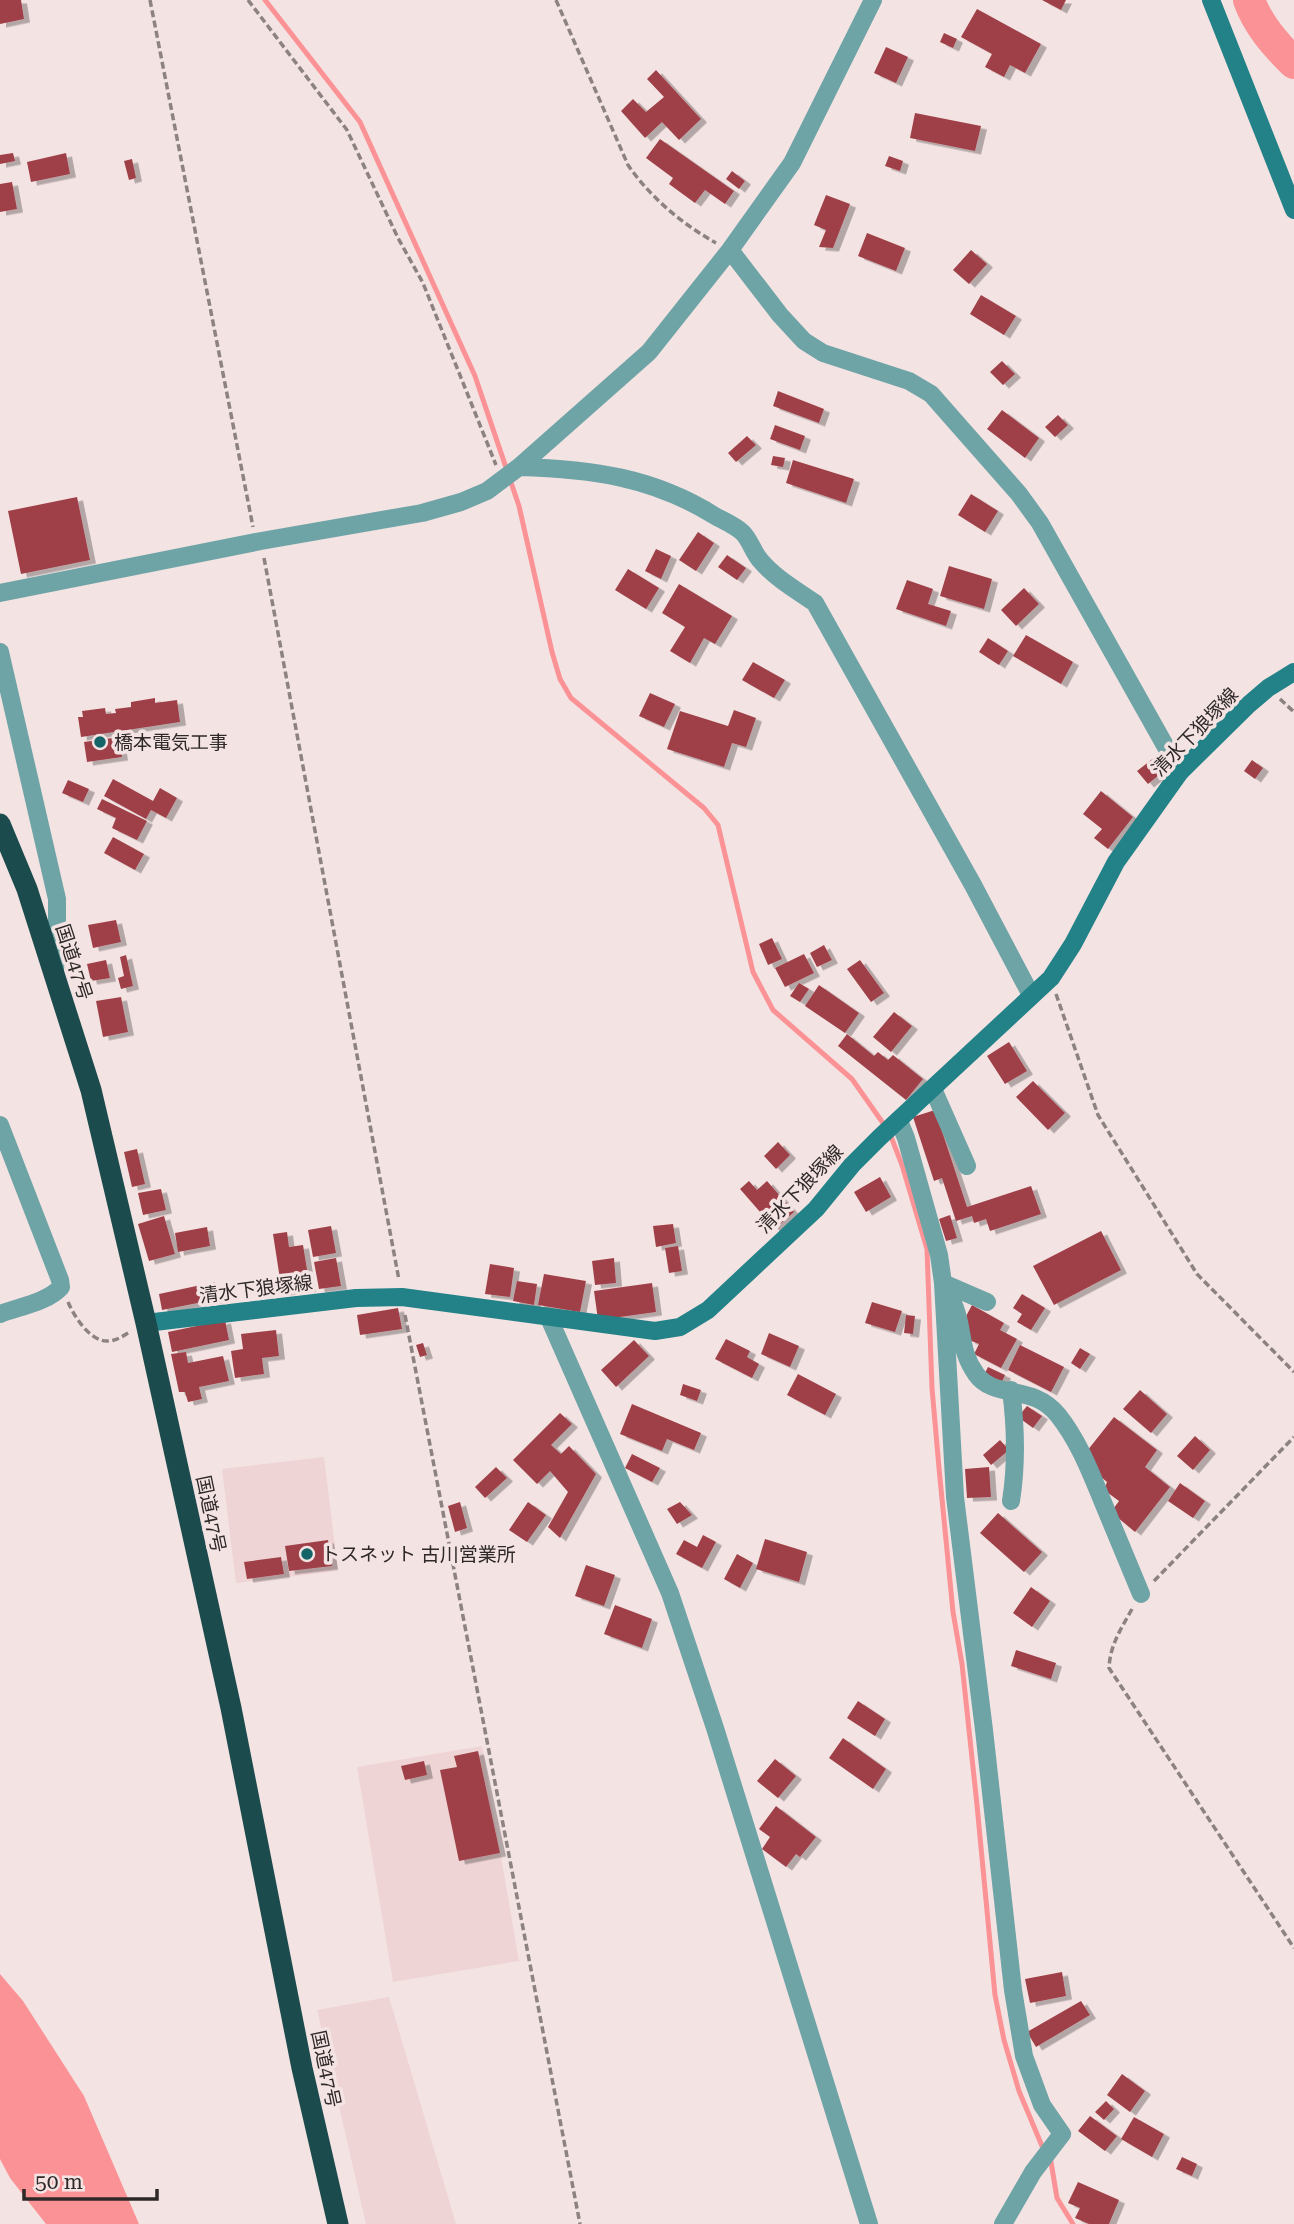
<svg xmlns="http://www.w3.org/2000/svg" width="1294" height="2224" font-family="'Roboto Serif','Noto Sans JP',serif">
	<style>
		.built { fill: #eed4d4 }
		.water { fill: #fb9396 }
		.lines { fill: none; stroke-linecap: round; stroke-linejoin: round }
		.stream { stroke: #fb9396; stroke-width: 5 }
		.river { stroke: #fb9396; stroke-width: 32 }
		.building { fill: #9f4148; filter: url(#shadow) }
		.path { stroke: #8d8282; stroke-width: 3.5; stroke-dasharray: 7 3.5; stroke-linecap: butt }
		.street { stroke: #6fa4a7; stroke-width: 18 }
		.secondary { stroke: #228287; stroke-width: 18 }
		.highway { stroke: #1c4b4d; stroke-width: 21 }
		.poi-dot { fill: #146468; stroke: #f4e3e3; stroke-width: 2.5 }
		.labels { text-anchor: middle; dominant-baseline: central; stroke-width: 7; stroke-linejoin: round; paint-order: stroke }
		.street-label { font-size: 19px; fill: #2e2828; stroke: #f4e3e3 }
		.poi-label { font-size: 19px; fill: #2e2828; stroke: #f4e3e3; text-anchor: start }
	</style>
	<defs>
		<filter id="shadow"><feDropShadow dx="6" dy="3.5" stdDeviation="0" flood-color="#0004"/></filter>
	</defs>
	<rect width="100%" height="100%" fill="#f4e3e3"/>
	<path class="built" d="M324 1457 338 1571 236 1583 222 1469Z
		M482 1746 519 1961 393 1982 357 1767Z
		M389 1997 456 2224H366L317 2010Z"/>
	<path class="water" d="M0 1974 23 2001 84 2096 139 2224H46L10 2178 0 2159Z"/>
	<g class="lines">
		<path class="stream" d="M265 0 360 122 475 376 519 506 552 652 560 679 571 698 704 808 718 825 753 972 773 1010 852 1079 885 1126
			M890 1134 902 1165 927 1249 932 1388 939 1468 953 1612 962 1664 977 1805 995 1995 1004 2040 1019 2091 1042 2146
			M1050 2156 1057 2198 1073 2224"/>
		<path class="river" d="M1249 0C1258 25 1275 44 1294 63"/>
	</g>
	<path class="building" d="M0 0H21L24 19 0 24Z
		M1042 0H1066L1061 10Z
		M977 9 1041 44 1025 73 1010 65 1004 77 985 67 992 54 961 37Z
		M944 33 957 39 953 48 940 42Z
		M886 47 908 57 896 83 874 73Z
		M656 70 701 119 679 140 662 122 645 138 621 111 633 99 646 112 664 97 647 79Z
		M915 113 981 126 975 151 910 138Z
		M660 139 734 191 725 204 705 190 695 203 669 184 673 178 646 158Z
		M13 153 15 161 0 164V155Z
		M66 153 70 174 31 182 27 162Z
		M889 156 903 161 900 171 885 166Z
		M132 159 136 178 129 180 124 161Z
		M732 171 745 181 739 189 726 179Z
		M12 182 17 209 0 212V184Z
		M826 195 850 204 833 248 819 247 826 230 814 225Z
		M867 233 905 248 896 271 858 256Z
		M971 250 987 264 969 284 953 270Z
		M981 295 1016 316 1004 335 970 314Z
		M1002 361 1015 374 1003 385 990 372Z
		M778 391 824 409 819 423 773 406Z
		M1002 410 1039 438 1025 458 987 429Z
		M1058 415 1068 425 1055 437 1045 427Z
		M775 425 805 436 800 450 770 439Z
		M747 436 756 445 736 462 728 453Z
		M773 456 785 458 783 467 771 465Z
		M793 460 854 479 846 503 786 483Z
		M971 494 998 511 985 532 958 515Z
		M77 497 90 560 21 574 8 511Z
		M698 532 714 543 696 571 679 560Z
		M656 549 671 556 661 579 645 571Z
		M727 555 746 568 737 580 718 567Z
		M949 566 992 579 984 609 940 596Z
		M628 569 659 588 646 609 615 590Z
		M907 580 933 589 928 604 951 611 946 626 896 609Z
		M679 584 732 616 715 644 704 638 690 663 670 651 685 627 662 613Z
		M1024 588 1039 604 1016 626 1001 610Z
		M1026 635 1073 662 1061 684 1013 656Z
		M988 638 1008 651 999 665 979 652Z
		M753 662 785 680 774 698 742 680Z
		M650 693 675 704 664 727 639 716Z
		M155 698V703L177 700 180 722 81 737 78 717H83L82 711 105 708 106 714 116 713 115 709 131 707V702Z
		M734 710 756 718 746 747 732 743 724 767 667 749 680 711 728 726Z
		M119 737 122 757 87 762 84 742Z
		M1155 757 1165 770 1148 784 1137 771Z
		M1252 760 1263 768 1255 779 1244 771Z
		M113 779 153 801 160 788 177 798 166 818 151 810 146 819 104 796Z
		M68 780 89 789 83 802 62 793Z
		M1101 791 1133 817 1108 849 1094 838 1102 829 1083 814Z
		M102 799 147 821 137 840 112 828 116 818 97 809Z
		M113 837 144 854 135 870 104 853Z
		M116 920 121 942 93 948 88 925Z
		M772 938 782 959 768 965 759 944Z
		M824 945 832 960 817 967 810 953Z
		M804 954 814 973 785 987 775 968Z
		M126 955 133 986 121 989 118 978 124 976 120 957Z
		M106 960 110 978 91 981 87 964Z
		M860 960 884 993 871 1002 847 969Z
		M799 983 809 989 800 1002 790 996Z
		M819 985 859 1013 845 1033 805 1006Z
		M121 997 128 1032 103 1037 96 1001Z
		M894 1012 912 1026 891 1052 873 1037Z
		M847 1034 874 1056 878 1052 888 1060 893 1055 923 1079 906 1100 838 1046Z
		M1009 1042 1027 1071 1005 1084 987 1056Z
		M1033 1081 1065 1113 1048 1130 1016 1097Z
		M935 1110 967 1207 1031 1186 1041 1214 990 1231 986 1219 974 1223 972 1216 956 1221 942 1178 934 1181 913 1117Z
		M778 1142 790 1155 776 1169 764 1156Z
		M137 1149 145 1184 132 1187 124 1152Z
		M880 1177 891 1197 866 1212 854 1192Z
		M749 1181 757 1190 767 1181 794 1212 775 1229 740 1189Z
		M161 1189 166 1210 143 1215 138 1193Z
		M950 1215 957 1238 946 1241 939 1219Z
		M164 1216 175 1254 149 1261 138 1224Z
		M673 1224 676 1243 656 1247 653 1226Z
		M331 1226 336 1253 313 1257 308 1230Z
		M207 1227 210 1246 178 1252 175 1233Z
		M1101 1231 1121 1270 1054 1305 1033 1266Z
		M287 1232 289 1247 303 1245 310 1288 282 1292 273 1234Z
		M678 1246 682 1271 669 1273 665 1248Z
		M336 1258 341 1286 319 1289 314 1262Z
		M614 1258 616 1283 595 1285 592 1261Z
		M490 1264 514 1268 510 1297 485 1294Z
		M544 1274 586 1281 580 1312 538 1305Z
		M517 1281 537 1284 534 1305 513 1301Z
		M215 1282 218 1299 162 1310 159 1294Z
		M652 1283 656 1312 598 1320 594 1291Z
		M1022 1294 1045 1308 1031 1330 1017 1322 1022 1314 1013 1308Z
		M872 1302 902 1311 895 1332 865 1323Z
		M972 1305 1004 1323 1000 1330 1017 1339 1001 1368 974 1354 979 1344 969 1340 964 1320Z
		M398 1308 402 1329 360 1335 357 1315Z
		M906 1315 915 1316 913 1334 904 1333Z
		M225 1320 229 1340 172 1352 168 1332Z
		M276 1330 279 1356 262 1358 264 1374 235 1378 231 1351 243 1349 241 1334Z
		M769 1333 799 1346 790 1367 761 1354Z
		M726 1339 750 1351 747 1357 759 1364 752 1378 715 1359Z
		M634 1340 649 1356 616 1387 601 1370Z
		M423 1343 427 1355 420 1357 416 1345Z
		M1020 1345 1064 1367 1051 1392 1008 1370Z
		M1080 1348 1090 1354 1080 1369 1071 1363Z
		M186 1352 188 1363 223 1356 229 1381 199 1387 202 1399 188 1402 185 1392H179L171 1354Z
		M988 1367 1005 1375 1001 1384 984 1375Z
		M798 1374 836 1394 825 1415 787 1395Z
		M683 1384 701 1390 697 1401 680 1395Z
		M1140 1390 1167 1414 1151 1433 1123 1409Z
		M632 1404 701 1433 694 1450 667 1439 662 1451 620 1434Z
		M1027 1406 1042 1416 1033 1428 1018 1417Z
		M560 1413 572 1424 551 1445 561 1454 569 1446 596 1474 560 1538 548 1527 568 1492 550 1471 537 1484 513 1460Z
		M1114 1417 1157 1450 1145 1467 1170 1487 1135 1532 1111 1512 1119 1501 1104 1490 1107 1482 1095 1472 1087 1451Z
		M1195 1436 1210 1450 1193 1470 1177 1456Z
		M1000 1440 1009 1450 991 1465 983 1455Z
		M632 1454 660 1468 652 1482 625 1468Z
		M496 1467 507 1478 485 1498 475 1487Z
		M989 1467 991 1497 967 1498 965 1469Z
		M1180 1483 1205 1501 1193 1518 1168 1501Z
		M460 1502 467 1528 455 1532 448 1506Z
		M528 1502 546 1515 527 1542 509 1530Z
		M680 1502 692 1515 677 1524 667 1509Z
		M998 1513 1042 1552 1024 1572 980 1533Z
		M703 1535 716 1542 702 1568 676 1554 684 1540 697 1547Z
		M765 1539 807 1552 799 1582 756 1569Z
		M328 1540 332 1566 289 1571 285 1546Z
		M737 1554 753 1563 740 1588 724 1579Z
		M281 1557 284 1574 247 1579 244 1562Z
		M586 1565 615 1575 604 1606 575 1596Z
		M1031 1587 1050 1601 1032 1627 1013 1613Z
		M615 1605 652 1619 642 1648 604 1634Z
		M1016 1650 1056 1663 1051 1679 1011 1666Z
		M858 1701 885 1719 875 1736 847 1718Z
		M843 1738 886 1769 873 1789 829 1758Z
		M478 1751 500 1853 459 1861 440 1770 457 1767 454 1756Z
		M775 1759 796 1776 778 1798 757 1781Z
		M424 1761 427 1775 405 1780 401 1766Z
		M776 1806 816 1837 800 1857 796 1854 786 1867 762 1849 770 1837 759 1829Z
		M1062 1972 1066 1996 1030 2003 1025 1979Z
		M1081 2001 1090 2015 1036 2047 1027 2032Z
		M1122 2074 1145 2091 1130 2112 1107 2095Z
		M1106 2101 1114 2109 1104 2120 1095 2112Z
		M1090 2116 1117 2136 1105 2151 1078 2131Z
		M1134 2117 1164 2134 1152 2157 1121 2139Z
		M1182 2157 1197 2164 1192 2176 1176 2169Z
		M1078 2182 1119 2200 1109 2224H1089L1075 2218 1080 2208 1068 2203Z"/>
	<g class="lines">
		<path class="path" d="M150 0 253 527
			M248 0 347 130 398 238 423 283 496 465
			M556 0 628 165C650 197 682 224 716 243
			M264 558 399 1280
			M1280 699 1294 712
			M1056 994 1098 1115 1197 1274 1294 1372
			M68 1302C74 1316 90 1342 108 1341 116 1341 123 1336 130 1332
			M405 1315 580 2224
			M1154 1581 1294 1437
			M1132 1609C1121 1629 1110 1645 1109 1668L1294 1948"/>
		<path class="street" d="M730 250 780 315 804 341 823 353 909 381 931 394 1019 494 1040 523 1180 772
			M519 467C591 469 653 477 715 516 724 521 736 526 743 533 750 540 753 552 760 560 775 578 796 590 815 603L973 885 1031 995
			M0 593 261 541 422 513 461 502 487 491 519 467 649 352 730 250 792 163 873 0
			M0 652 57 899V938L55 971
			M933 1089 967 1166
			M899 1121 906 1138 939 1255 943 1283 955 1497 984 1730 1013 1990 1024 2056 1042 2105 1062 2134 1033 2172 1003 2224
			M0 1125 60 1280 61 1287C48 1302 18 1307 0 1314
			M943 1283 987 1302
			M946 1289C949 1295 953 1302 955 1308 964 1332 959 1350 976 1374 994 1400 1032 1383 1058 1415 1078 1440 1090 1471 1102 1500 1115 1531 1128 1562 1141 1594
			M549 1318 670 1593 715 1728 869 2224
			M1011 1501C1017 1463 1016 1428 1011 1390"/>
		<path class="secondary" d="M1211 0 1294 210
			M146 1323 356 1298 402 1297 655 1331 680 1327 708 1310 816 1209 852 1165 879 1138 1051 978 1073 944 1116 862 1180 772 1247 706 1268 688 1294 672"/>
		<path class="highway" d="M0 824 27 889 91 1090 146 1323 231 1708 302 2068 338 2224"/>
	</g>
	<g class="poi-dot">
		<circle cx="100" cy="742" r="7"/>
		<circle cx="307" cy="1554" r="7"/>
	</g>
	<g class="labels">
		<g class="street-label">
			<text transform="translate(1195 732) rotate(-46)">清水下狼塚線</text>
			<text transform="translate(74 962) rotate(72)">国道47号</text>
			<text transform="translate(800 1189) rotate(-46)">清水下狼塚線</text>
			<text transform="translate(256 1289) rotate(-7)">清水下狼塚線</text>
			<text transform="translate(211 1514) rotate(78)">国道47号</text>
			<text transform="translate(326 2069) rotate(78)">国道47号</text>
		</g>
		<g class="poi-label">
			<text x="114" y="742">橋本電気工事</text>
			<text x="321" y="1554">トスネット 古川営業所</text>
		</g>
	</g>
	<path d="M24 2189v10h133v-10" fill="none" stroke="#2e2828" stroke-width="3.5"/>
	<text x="35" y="2189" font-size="21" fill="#2e2828" stroke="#f4e3e3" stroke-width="5" paint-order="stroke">50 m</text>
</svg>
